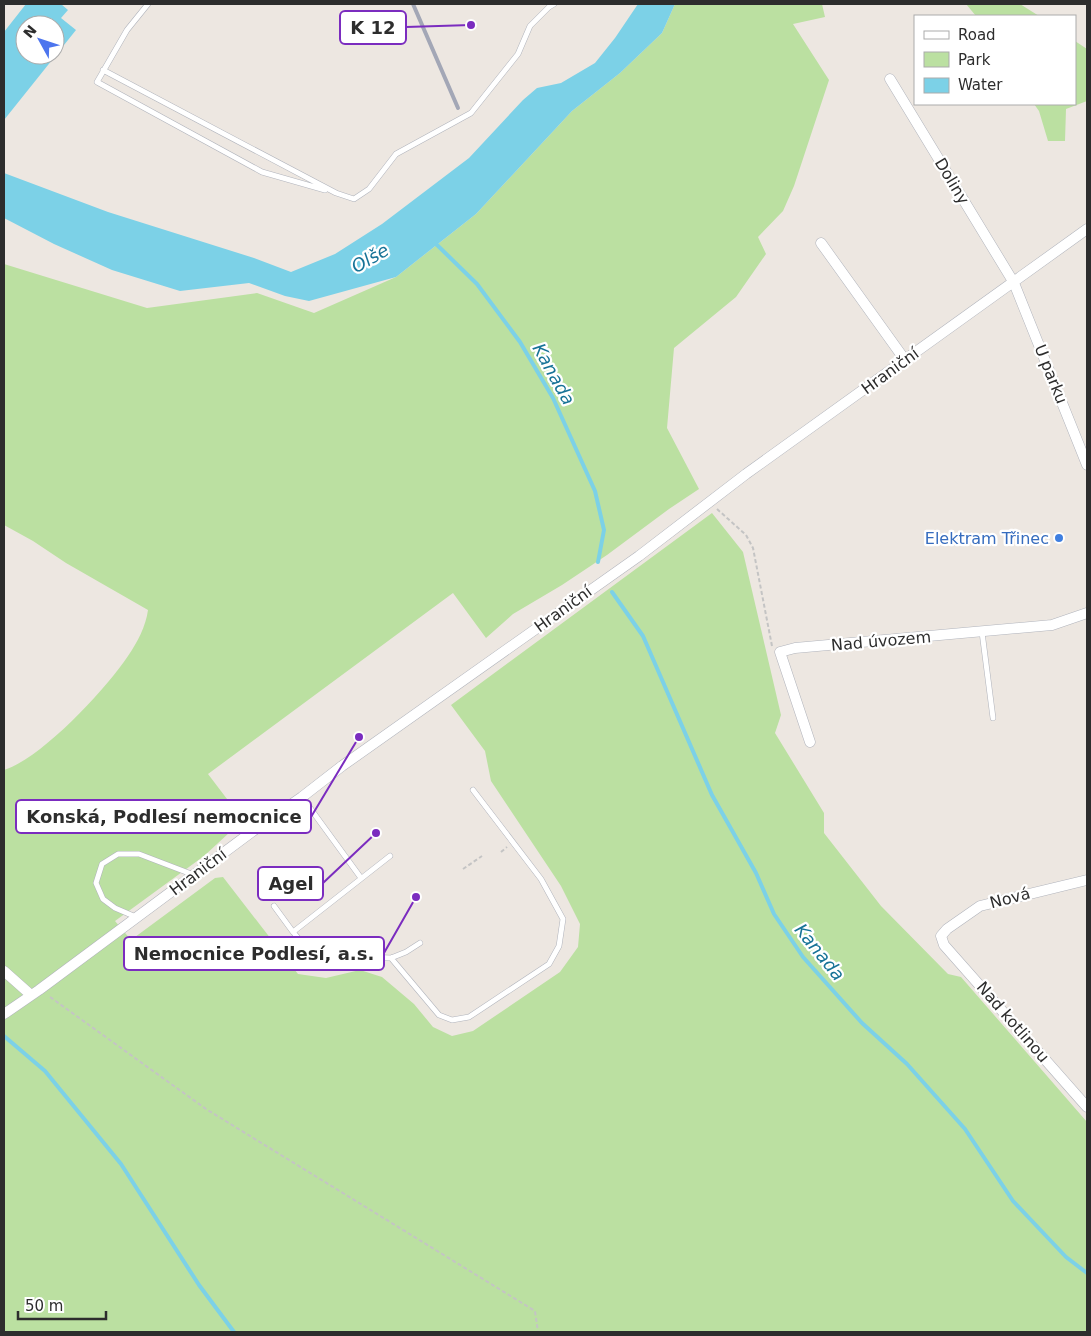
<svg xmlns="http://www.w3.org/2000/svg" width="1091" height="1336" font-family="'DejaVu Sans',sans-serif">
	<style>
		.green { fill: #bbe0a1 }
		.water { fill: #7cd1e7; fill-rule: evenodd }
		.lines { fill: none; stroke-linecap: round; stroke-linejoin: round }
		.stream { stroke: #7cd1e7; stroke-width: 4 }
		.lane-casing { stroke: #b1b4bc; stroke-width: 6 }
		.street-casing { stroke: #b1b4bc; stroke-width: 11 }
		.path { stroke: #c4c4c4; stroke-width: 2; stroke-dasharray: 4 2.5; stroke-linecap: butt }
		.lane { stroke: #fff; stroke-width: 5 }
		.street { stroke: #fff; stroke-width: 10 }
		.rail { stroke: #a3a7b6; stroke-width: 4 }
		.shop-dot { fill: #3f7fe0; stroke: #fff; stroke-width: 2 }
		.labels { text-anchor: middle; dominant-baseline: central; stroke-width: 4.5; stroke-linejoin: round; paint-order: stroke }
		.street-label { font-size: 16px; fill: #2d2d2d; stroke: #fff }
		.shop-label { font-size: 16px; fill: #366cbe; stroke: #fff; text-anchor: end }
		.water-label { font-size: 18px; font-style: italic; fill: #177397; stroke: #fff }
		.leader { fill: none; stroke: #7b2cbf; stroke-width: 2 }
		.callout-dot { fill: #7b2cbf; stroke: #fff; stroke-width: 2 }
		.callout { fill: #fff; stroke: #7b2cbf; stroke-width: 2 }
		.callout-label { font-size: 18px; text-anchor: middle; font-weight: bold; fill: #2d2d2d }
	</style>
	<rect width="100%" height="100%" fill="#ede7e1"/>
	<path class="green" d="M675 4H822L825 17 793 24 829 80 794 186 783 211 758 237 766 254 736 297 674 348 667 428 699 489 669 509 607 555 562 585 513 614 486 638 453 593 208 774 243 820 204 856 115 921 131 940 215 878 223 877 298 974 326 978 360 970 382 977 414 1004 433 1027 452 1036 473 1031 560 972 578 947 580 924 561 886 491 781 485 751 451 705 712 513 743 552 781 715 775 733 824 813V833L881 906 948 974 961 977 1087 1122V1332H4V770C42 758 105 690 128 656 137 643 146 626 148 610L66 563 33 541 4 525V264L147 308 257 293 314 313 396 277 476 214 572 111 620 73 662 33Z
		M966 4H1020L1039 16H976Z
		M1075 41 1087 49V101L1066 109 1065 141H1048L1039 111 1034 104H1075Z"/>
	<path class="water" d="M26 4H61L68 10 61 18 76 30 4 120V32ZM25 25H55V55H25Z
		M638 4H675L662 33 620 73 572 111 476 214 396 277 309 301 285 296 249 283 180 291 112 270 54 244 4 218V173L108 212 254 258 291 272 335 254 382 224 469 158 523 100 537 88 561 83 595 63 615 38Z"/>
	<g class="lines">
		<path class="stream" d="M434 242 477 284 520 342 553 398 595 491 604 530 598 562
			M612 592 643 636 712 795 756 873 774 914 803 957 862 1023 907 1064 965 1129 1013 1201 1066 1257 1087 1273
			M4 1036 45 1071 121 1164 199 1285 234 1332"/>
		<defs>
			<path id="lane" d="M148 4 127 30 97 82 262 172 325 190
				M103 70 336 193 354 199 369 189 396 154 471 113 518 54 530 26 549 7 554 4
				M982 632 993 718
				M302 797 361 878
				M274 906 293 932 390 856
				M136 917 115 908 103 899 96 883 102 864 118 854H139L194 875
				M293 932 308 950 320 955 391 958 406 952 420 943
				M391 958 439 1015 452 1020 469 1017 549 964 559 946 563 919 541 879 473 790"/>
			<path id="street" d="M890 79 1014 283 1087 465
				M821 243 905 360
				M810 742 780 652 795 648 1052 625 1087 613
				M1087 880 980 906 947 929 941 936 944 945 1087 1107
				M4 971 31 995
				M4 1014 39 990 253 831 302 797 342 766 639 556 746 474 1087 229"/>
		</defs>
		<use href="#lane" class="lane-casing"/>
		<use href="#street" class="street-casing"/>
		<path class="path" d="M717 509 746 535 753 548 772 646
			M501 852 507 847
			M463 869 482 856
			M50 997 206 1109 535 1311 538 1332"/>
		<use href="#lane" class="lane"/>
		<use href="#street" class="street"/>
		<path class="rail" d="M413 4 458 108"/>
	</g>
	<circle class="shop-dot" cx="1059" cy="538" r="5"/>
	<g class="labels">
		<g class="street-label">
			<text transform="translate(952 181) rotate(59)">Doliny</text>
			<text transform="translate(890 371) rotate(-36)">Hraniční</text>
			<text transform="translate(1051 374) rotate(68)">U parku</text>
			<text transform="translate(563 609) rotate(-36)">Hraniční</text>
			<text transform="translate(881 641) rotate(-5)">Nad úvozem</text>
			<text transform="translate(198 872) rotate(-37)">Hraniční</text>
			<text transform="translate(1010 898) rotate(-15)">Nová</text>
			<text transform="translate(1013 1022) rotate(49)">Nad kotlinou</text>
		</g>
		<g class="shop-label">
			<text x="1049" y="538">Elektram Třinec</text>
		</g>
		<g class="water-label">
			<text transform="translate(370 258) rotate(-30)">Olše</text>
			<text transform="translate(554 374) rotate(61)">Kanada</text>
			<text transform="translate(820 952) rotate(51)">Kanada</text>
		</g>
	</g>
	<path class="leader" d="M471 25L406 27M359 737L311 817M376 833L323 883M416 897L384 953"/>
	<g class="callout-dot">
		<circle cx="471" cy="25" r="5"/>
		<circle cx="359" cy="737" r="5"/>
		<circle cx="376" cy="833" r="5"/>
		<circle cx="416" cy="897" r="5"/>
	</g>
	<g class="callout">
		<rect x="340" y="11" width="66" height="33" rx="5"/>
		<rect x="16" y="800" width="295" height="33" rx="5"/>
		<rect x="258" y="867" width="65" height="33" rx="5"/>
		<rect x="124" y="937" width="260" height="33" rx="5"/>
	</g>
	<g class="callout-label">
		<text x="373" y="34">K 12</text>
		<text x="164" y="823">Konská, Podlesí nemocnice</text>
		<text x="291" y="890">Agel</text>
		<text x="254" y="960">Nemocnice Podlesí, a.s.</text>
	</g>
	<rect width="1091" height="1336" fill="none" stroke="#2d2d2d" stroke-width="10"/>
	<rect x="914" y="15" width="162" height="90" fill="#ffffff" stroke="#ababab"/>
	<rect x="924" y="31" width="25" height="8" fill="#ffffff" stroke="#ababab"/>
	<text x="958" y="40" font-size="15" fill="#2d2d2d">Road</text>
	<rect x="924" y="52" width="25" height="15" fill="#bbe0a1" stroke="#ababab"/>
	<text x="958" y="65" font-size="15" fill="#2d2d2d">Park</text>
	<rect x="924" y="78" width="25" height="15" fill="#7cd1e7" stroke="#ababab"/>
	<text x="958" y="90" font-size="15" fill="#2d2d2d">Water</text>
	<g transform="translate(40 40) rotate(310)"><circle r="24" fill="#ffffff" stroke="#ababab"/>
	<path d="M0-4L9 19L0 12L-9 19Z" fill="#4d75ee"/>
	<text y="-8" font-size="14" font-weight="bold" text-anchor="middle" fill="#2d2d2d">N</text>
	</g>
	<path d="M18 1311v8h88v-8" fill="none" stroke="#2d2d2d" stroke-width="2.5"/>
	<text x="25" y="1311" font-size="15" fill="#2d2d2d" stroke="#ffffff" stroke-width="4" paint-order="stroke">50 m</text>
</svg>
